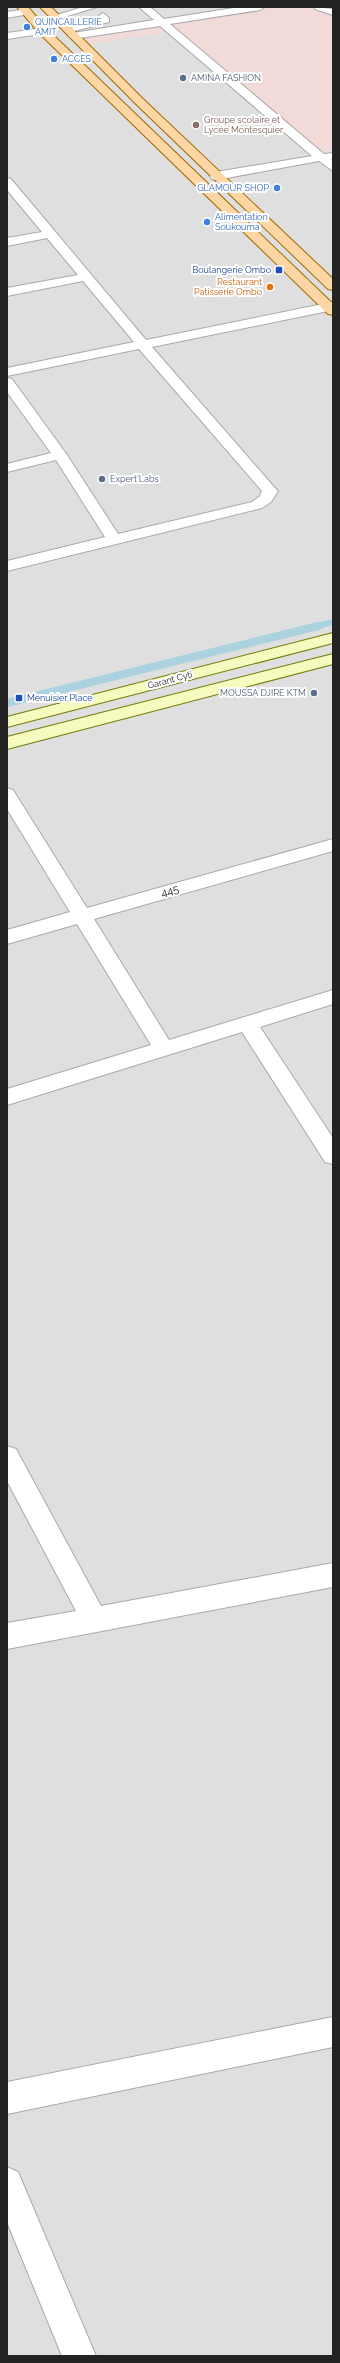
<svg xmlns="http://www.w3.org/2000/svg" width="340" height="2363" font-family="Raleway,sans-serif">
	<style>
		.residential { fill: #e0dfdf }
		.commercial { fill: #f2dad9 }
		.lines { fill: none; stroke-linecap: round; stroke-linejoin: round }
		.stream-far1 { stroke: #aad3df; stroke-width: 6 }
		.stream { stroke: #aad3df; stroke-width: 8 }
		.lane-casing { stroke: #a9a9a9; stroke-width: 2 }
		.street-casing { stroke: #a9a9a9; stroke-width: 2 }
		.secondary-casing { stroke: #707d05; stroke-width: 2 }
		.primary-casing { stroke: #a06b00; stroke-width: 2 }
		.lane { fill: #fff; fill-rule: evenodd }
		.street { fill: #fff; fill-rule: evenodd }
		.secondary { fill: #f7fabf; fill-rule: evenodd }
		.primary { fill: #fcd6a4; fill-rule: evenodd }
		.shop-dot { fill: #3f7fe0; stroke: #fff; stroke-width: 1.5 }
		.service-dot { fill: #5c6f8a; stroke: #fff; stroke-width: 1.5 }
		.education-dot { fill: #8d6e63; stroke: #fff; stroke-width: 1.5 }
		.transit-dot { fill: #1a4fb4; stroke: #fff; stroke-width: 1.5 }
		.food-dot { fill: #e8710a; stroke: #fff; stroke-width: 1.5 }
		.labels { text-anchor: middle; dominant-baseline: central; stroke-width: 4; stroke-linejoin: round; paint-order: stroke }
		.far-shop-label { font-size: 9px; fill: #366cbe; stroke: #fff; text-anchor: start }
		.far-service-label { font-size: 9px; fill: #4e5e75; stroke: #fff; text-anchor: start }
		.far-education-label { font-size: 9px; fill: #785e54; stroke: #fff; text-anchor: start }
		.far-transit-label { font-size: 9px; fill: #164399; stroke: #fff; text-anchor: end }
		.far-food-label { font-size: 9px; fill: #c56008; stroke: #fff; text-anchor: end }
		.far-street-label { font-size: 9px; fill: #222; stroke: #fff }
		.street-label { font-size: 11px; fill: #222; stroke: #fff }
	</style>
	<rect width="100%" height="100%" fill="#f2efe9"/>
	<path class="residential" d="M7 7H333V2356H7Z"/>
	<path class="commercial" d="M279 7H311L333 13V150L319 152 168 32 91 44 78 31 152 20Z"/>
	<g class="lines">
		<path class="stream-far1" d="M314 627 333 622"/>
		<path class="stream" d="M7 703 318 626"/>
		<defs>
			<path id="lane" d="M83 7H97L54 20 50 17Z
				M26 9 29 10V14L7 18V12Z
				M103 13 109 18V22L67 33 63 30 101 19 99 16Z"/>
			<path id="street" d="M139 7H150L164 19 240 7H265L260 10 170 24 324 154 333 153V159H331L333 161V171L319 161 216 180 212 179 210 176 212 173 216 172 312 156 160 26 73 39 68 36 73 33 154 20Z
				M314 7 333 9V15L315 9Z
				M43 28 47 29V33L7 39V33Z
				M7 178 11 179 146 340 333 302V310L152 347 275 488 278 491 271 502 262 508 7 571V561L105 537 56 460 7 472V464L51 453 7 392V378L12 379 67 455 118 534 252 502 260 496 262 491 139 349 7 376V368L134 342 83 281 7 296V288L78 275 47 238 7 246V238L42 232 7 190Z
				M7 788 13 790 87 908 333 839V851L94 919 169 1040 333 990V1004L260 1027 333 1138V1164L325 1162 242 1032 7 1105V1089L151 1045 77 924 7 944V930L70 912 7 809Z
				M7 1446 16 1449 101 1606 333 1563V1587L7 1649V1623L76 1611 7 1481Z
				M333 2017V2047L7 2114V2082Z
				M7 2167 18 2172 96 2356H62L7 2222Z"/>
			<path id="secondary" d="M333 633V643L7 727V717Z
				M333 654V664L7 749V737Z"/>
			<path id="primary" d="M17 7H28L47 29 333 304V315L328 314 39 33Z
				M40 7H51L143 99 333 279V290L328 289 135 103Z"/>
		</defs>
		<use href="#lane" class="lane-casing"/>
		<use href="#street" class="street-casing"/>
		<use href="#secondary" class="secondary-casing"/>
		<use href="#primary" class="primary-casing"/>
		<use href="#lane" class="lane"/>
		<use href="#street" class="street"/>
		<use href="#secondary" class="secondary"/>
		<use href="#primary" class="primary"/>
	</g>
	<g class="shop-dot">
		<circle cx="27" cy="27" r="4"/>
		<circle cx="54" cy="59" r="4"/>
		<circle cx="277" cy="188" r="4"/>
		<circle cx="207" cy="222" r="4"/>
	</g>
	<g class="service-dot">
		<circle cx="183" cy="78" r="4"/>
		<circle cx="102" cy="479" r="4"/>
		<circle cx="314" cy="693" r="4"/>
	</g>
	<circle class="education-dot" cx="196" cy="125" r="4"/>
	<g class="transit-dot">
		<rect x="275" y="266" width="8" height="8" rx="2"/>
		<rect x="15" y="694" width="8" height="8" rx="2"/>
	</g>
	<circle class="food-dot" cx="270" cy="287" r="4"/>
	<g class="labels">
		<g class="far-shop-label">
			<text x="35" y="22">QUINCAILLERIE<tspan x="35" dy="10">AMIT</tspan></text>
			<text x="62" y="59">ACCÈS</text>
			<text x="269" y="188" text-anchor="end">GLAMOUR SHOP</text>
			<text x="215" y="217">Alimentation<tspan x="215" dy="10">Soukouma</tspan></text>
		</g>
		<g class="far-service-label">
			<text x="191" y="78">AMINA FASHION</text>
			<text x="110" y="479">Expert'Labs</text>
			<text x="306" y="693" text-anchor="end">MOUSSA DJIRE KTM</text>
		</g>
		<g class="far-education-label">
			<text x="204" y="120">Groupe scolaire et<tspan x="204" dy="10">Lycée Montesquier</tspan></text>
		</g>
		<g class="far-transit-label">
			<text x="271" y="270">Boulangerie Ombo</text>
			<text x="27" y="698" text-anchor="start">Menuisier Place</text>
		</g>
		<g class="far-food-label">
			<text x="262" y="282">Restaurant<tspan x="262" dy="10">Patisserie Ombo</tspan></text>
		</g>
		<g class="far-street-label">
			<text transform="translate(170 680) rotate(-15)">Garant Cyti</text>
		</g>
		<g class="street-label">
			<text transform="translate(170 891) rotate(-16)">445</text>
		</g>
	</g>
	<rect width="340" height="2363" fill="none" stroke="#222222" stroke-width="16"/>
</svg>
